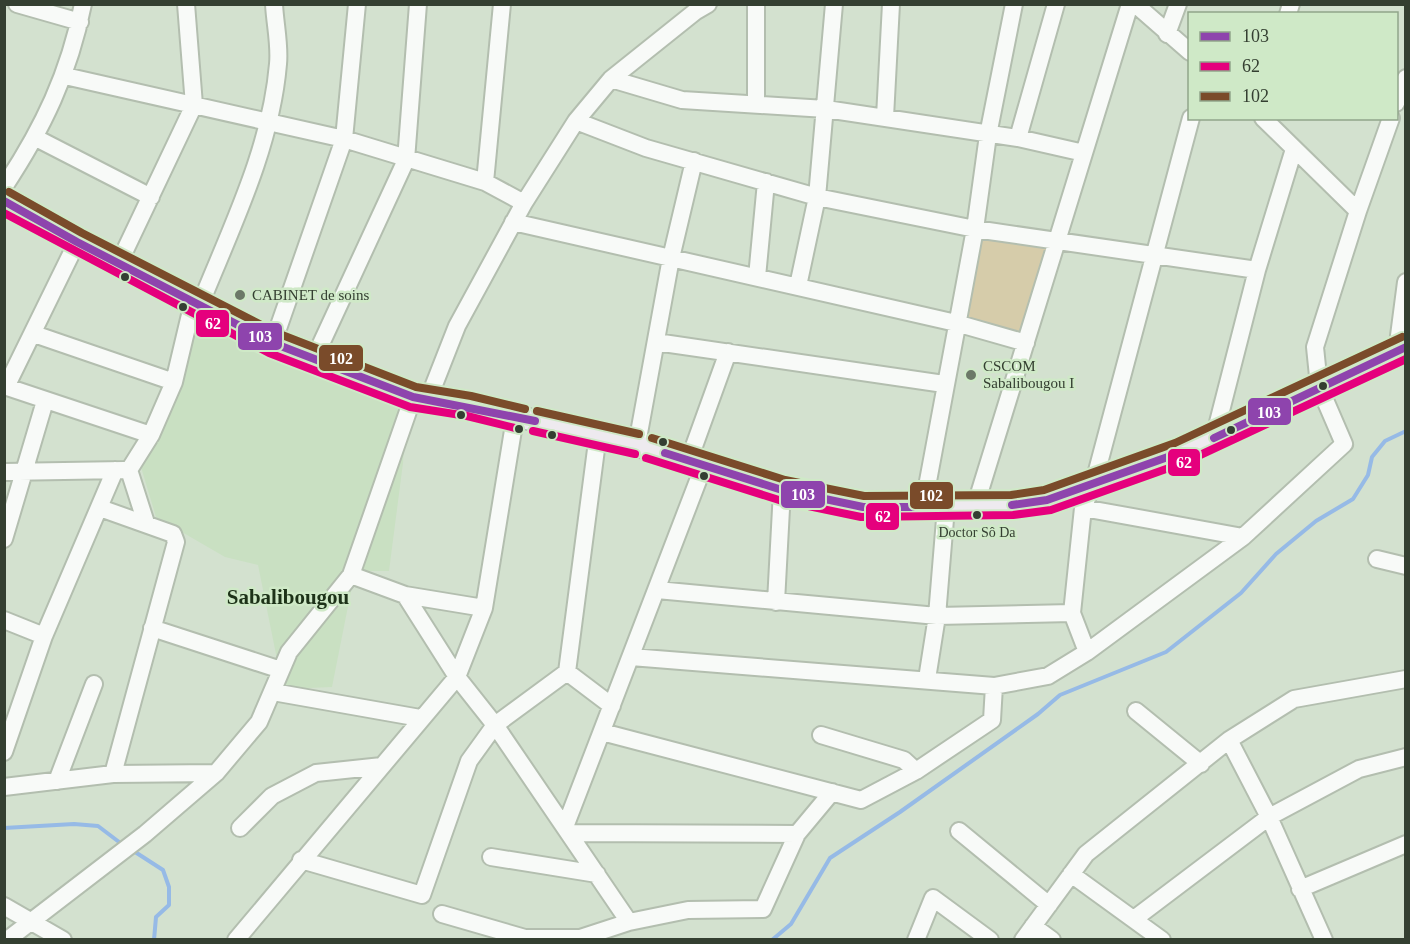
<svg xmlns="http://www.w3.org/2000/svg" width="1410" height="944" font-family="Georgia,serif">
	<style>
		.built { fill: #c9e0c2 }
		.green { fill: #d6ccaa }
		.lines { fill: none; stroke-linecap: round; stroke-linejoin: round }
		.stream { stroke: #96bae6; stroke-width: 4 }
		.minor-casing { stroke: #b3beaf; stroke-width: 20 }
		.major-casing { stroke: #b4bcb2; stroke-width: 24 }
		.minor { stroke: #f8faf8; stroke-width: 16 }
		.major { stroke: #eeeaef; stroke-width: 21 }
		.bus-1-casing { stroke: #cfe9c7; stroke-width: 12 }
		.bus-2-casing { stroke: #cfe9c7; stroke-width: 12 }
		.bus-3-casing { stroke: #cfe9c7; stroke-width: 12 }
		.bus-1 { stroke: #8e44ad; stroke-width: 8 }
		.bus-2 { stroke: #e5007d; stroke-width: 8 }
		.bus-3 { stroke: #7a4b2a; stroke-width: 8 }
		.bus-dot { fill: #343f31; stroke: #cfe9c7; stroke-width: 2 }
		.poi-dot { fill: #6c7868; stroke: #cfe9c7; stroke-width: 2 }
		.labels { text-anchor: middle; dominant-baseline: central; stroke-width: 5; stroke-linejoin: round; paint-order: stroke }
		.bus-label { font-size: 14px; fill: #343f31; stroke: #cfe9c7 }
		.poi-label { font-size: 15px; fill: #343f31; stroke: #cfe9c7; text-anchor: start }
		.district-label { font-size: 21px; font-weight: bold; fill: #1d3218; stroke: #cfe9c7 }
		.line-badge { stroke: #cfe9c7; stroke-width: 2 }
		.badge-label { font-size: 16px; text-anchor: middle; font-weight: bold; fill: #fff }
	</style>
	<rect width="100%" height="100%" fill="#d3e1cf"/>
	<path class="built" d="M199 311 313 374 370 394 407 402 403 463 389 571H355L332 687 283 689 258 565 225 557 156 517 141 467 151 452 173 396Z"/>
	<path class="green" d="M986 227 1048 244 1021 344 959 327Z"/>
	<g class="lines">
		<path class="stream" d="M4 828 74 824 98 826 123 845
			M132 850 163 870 169 887V905L156 917 154 940
			M772 940 791 924 830 858 900 812 1038 714 1060 695 1166 652 1241 593 1276 554 1316 521 1353 499 1368 475 1372 457 1385 441 1406 431"/>
		<defs>
			<path id="minor" d="M17 4 80 22
				M1135 4 1190 52
				M1288 14 1291 4
				M1167 34 1178 4
				M65 76 344 139 485 182 524 203
				M611 79 682 100 826 109 1018 138 1084 153
				M1396 103 1406 78
				M756 104V4
				M885 117 891 4
				M576 121 646 148 817 197 975 229 1257 270
				M36 138 151 197
				M1018 138 1056 4
				M485 182 502 4
				M4 187C43 128 69 74 83 4
				M1358 211 1391 118
				M513 222 956 323 1026 343
				M119 263 194 105 186 4
				M757 277 766 182
				M798 286 817 197 834 4
				M200 305C231 228 271 148 278 64 280 45 275 24 274 4
				M34 334 174 382
				M656 342 944 384
				M273 343 344 139 357 4
				M1397 351 1406 282
				M314 359 406 160 418 4
				M4 386 151 435
				M6 387 77 242
				M428 400 457 326 524 203 576 121 611 79 696 11 708 4
				M1214 438 1257 270 1294 149
				M637 444 671 258 694 161
				M689 460 728 352
				M4 472 124 470
				M975 507 1130 4
				M923 508 975 229 988 135 1014 4
				M1083 508 1243 537
				M146 523 129 470 151 435 174 382 193 302
				M4 539 45 401
				M1377 559 1406 566
				M351 575 405 595 457 677 495 725 629 922
				M657 590 937 616 1072 613
				M405 595 484 608
				M776 602 782 490
				M4 620 44 636
				M152 628 281 670
				M1087 652 1072 613 1083 508 1094 482 1191 118
				M631 657 994 686 1048 676 1087 652 1243 537 1344 444 1319 386 1315 347 1358 211 1263 118
				M567 672 612 706
				M927 679 937 616 946 507
				M273 692 420 718
				M1136 711 1201 764
				M602 732 861 800 916 771 992 720 994 686
				M821 735 904 760 916 771
				M1229 740 1269 817 1324 940
				M4 752 44 636 115 470
				M113 774 216 773
				M57 781 94 684
				M4 787 113 774 176 542 173 534 100 508
				M565 827 704 465
				M240 828 272 796 316 773 382 766
				M959 831 1049 905
				M569 833 797 834
				M491 857 597 874
				M301 860 422 895 469 761 495 725 567 672 598 434
				M1071 874 1162 940
				M1300 889 1406 844
				M4 906 63 940
				M442 914 525 938H580L629 922 688 910 763 909 797 834 832 792
				M1134 919 1269 817 1359 769 1406 757
				M1033 926 1052 940
				M7 940 145 834 216 773 259 722 289 652 351 575 413 397
				M236 940 457 677 484 608 515 418
				M916 940 933 898 990 940
				M1023 940 1086 854 1229 740 1294 699 1406 679"/>
			<path id="major" d="M4 201 77 242 273 343 413 397 469 406 598 434 782 490 863 507H975L1047 500 1179 453 1406 347"/>
		</defs>
		<use href="#minor" class="minor-casing"/>
		<use href="#major" class="major-casing"/>
		<use href="#minor" class="minor"/>
		<use href="#major" class="major"/>
		<defs>
			<path id="bus-1" d="M4 201 77 242 273 343 413 397 535 421
				M1214 438 1406 347
				M665 453 782 490 863 507H946
				M1012 505 1047 500 1179 453"/>
			<path id="bus-2" d="M4 213 269 353 410 407 467 416 519 429
				M533 431 635 454
				M646 458 779 500 861 517 1013 515 1051 510 1183 463 1406 359"/>
			<path id="bus-3" d="M9 192 82 233 277 333 416 387 471 396 525 409
				M537 411 639 434
				M652 438 785 480 864 496 1011 495 1044 490 1175 443 1402 337"/>
		</defs>
		<use href="#bus-1" class="bus-1-casing"/>
		<use href="#bus-2" class="bus-2-casing"/>
		<use href="#bus-3" class="bus-3-casing"/>
		<use href="#bus-1" class="bus-1"/>
		<use href="#bus-2" class="bus-2"/>
		<use href="#bus-3" class="bus-3"/>
	</g>
	<g class="bus-dot">
		<circle cx="125" cy="277" r="5"/>
		<circle cx="183" cy="307" r="5"/>
		<circle cx="1323" cy="386" r="5"/>
		<circle cx="461" cy="415" r="5"/>
		<circle cx="519" cy="429" r="5"/>
		<circle cx="1231" cy="430" r="5"/>
		<circle cx="552" cy="435" r="5"/>
		<circle cx="663" cy="442" r="5"/>
		<circle cx="704" cy="476" r="5"/>
		<circle cx="977" cy="515" r="5"/>
	</g>
	<g class="poi-dot">
		<circle cx="240" cy="295" r="6"/>
		<circle cx="971" cy="375" r="6"/>
	</g>
	<g class="labels">
		<g class="bus-label">
			<text x="977" y="532">Doctor Sô Da</text>
		</g>
		<g class="poi-label">
			<text x="252" y="295">CABINET de soins</text>
			<text x="983" y="366">CSCOM<tspan x="983" dy="17">Sabalibougou I</tspan></text>
		</g>
		<g class="district-label">
			<text x="288" y="597">Sabalibougou</text>
		</g>
	</g>
	<g class="line-badge">
		<rect x="195" y="309" width="35" height="29" rx="6" fill="#e5007d"/>
		<rect x="237" y="322" width="46" height="29" rx="6" fill="#8e44ad"/>
		<rect x="318" y="344" width="46" height="28" rx="6" fill="#7a4b2a"/>
		<rect x="1247" y="397" width="45" height="29" rx="6" fill="#8e44ad"/>
		<rect x="1167" y="448" width="34" height="29" rx="6" fill="#e5007d"/>
		<rect x="780" y="480" width="46" height="29" rx="6" fill="#8e44ad"/>
		<rect x="909" y="481" width="45" height="29" rx="6" fill="#7a4b2a"/>
		<rect x="865" y="502" width="35" height="29" rx="6" fill="#e5007d"/>
	</g>
	<g class="badge-label">
		<text x="213" y="329">62</text>
		<text x="260" y="342">103</text>
		<text x="341" y="364">102</text>
		<text x="1269" y="418">103</text>
		<text x="1184" y="468">62</text>
		<text x="803" y="500">103</text>
		<text x="931" y="501">102</text>
		<text x="883" y="522">62</text>
	</g>
	<rect width="1410" height="944" fill="none" stroke="#343f31" stroke-width="12"/>
	<rect x="1188" y="12" width="210" height="108" fill="#cfe9c7" stroke="#91a58b" stroke-width="1.5"/>
	<rect x="1200" y="32" width="30" height="9" fill="#8e44ad" stroke="#91a58b" stroke-width="1.5"/>
	<text x="1242" y="42" font-size="18" fill="#343f31">103</text>
	<rect x="1200" y="62" width="30" height="9" fill="#e5007d" stroke="#91a58b" stroke-width="1.5"/>
	<text x="1242" y="72" font-size="18" fill="#343f31">62</text>
	<rect x="1200" y="92" width="30" height="9" fill="#7a4b2a" stroke="#91a58b" stroke-width="1.5"/>
	<text x="1242" y="102" font-size="18" fill="#343f31">102</text>
</svg>
